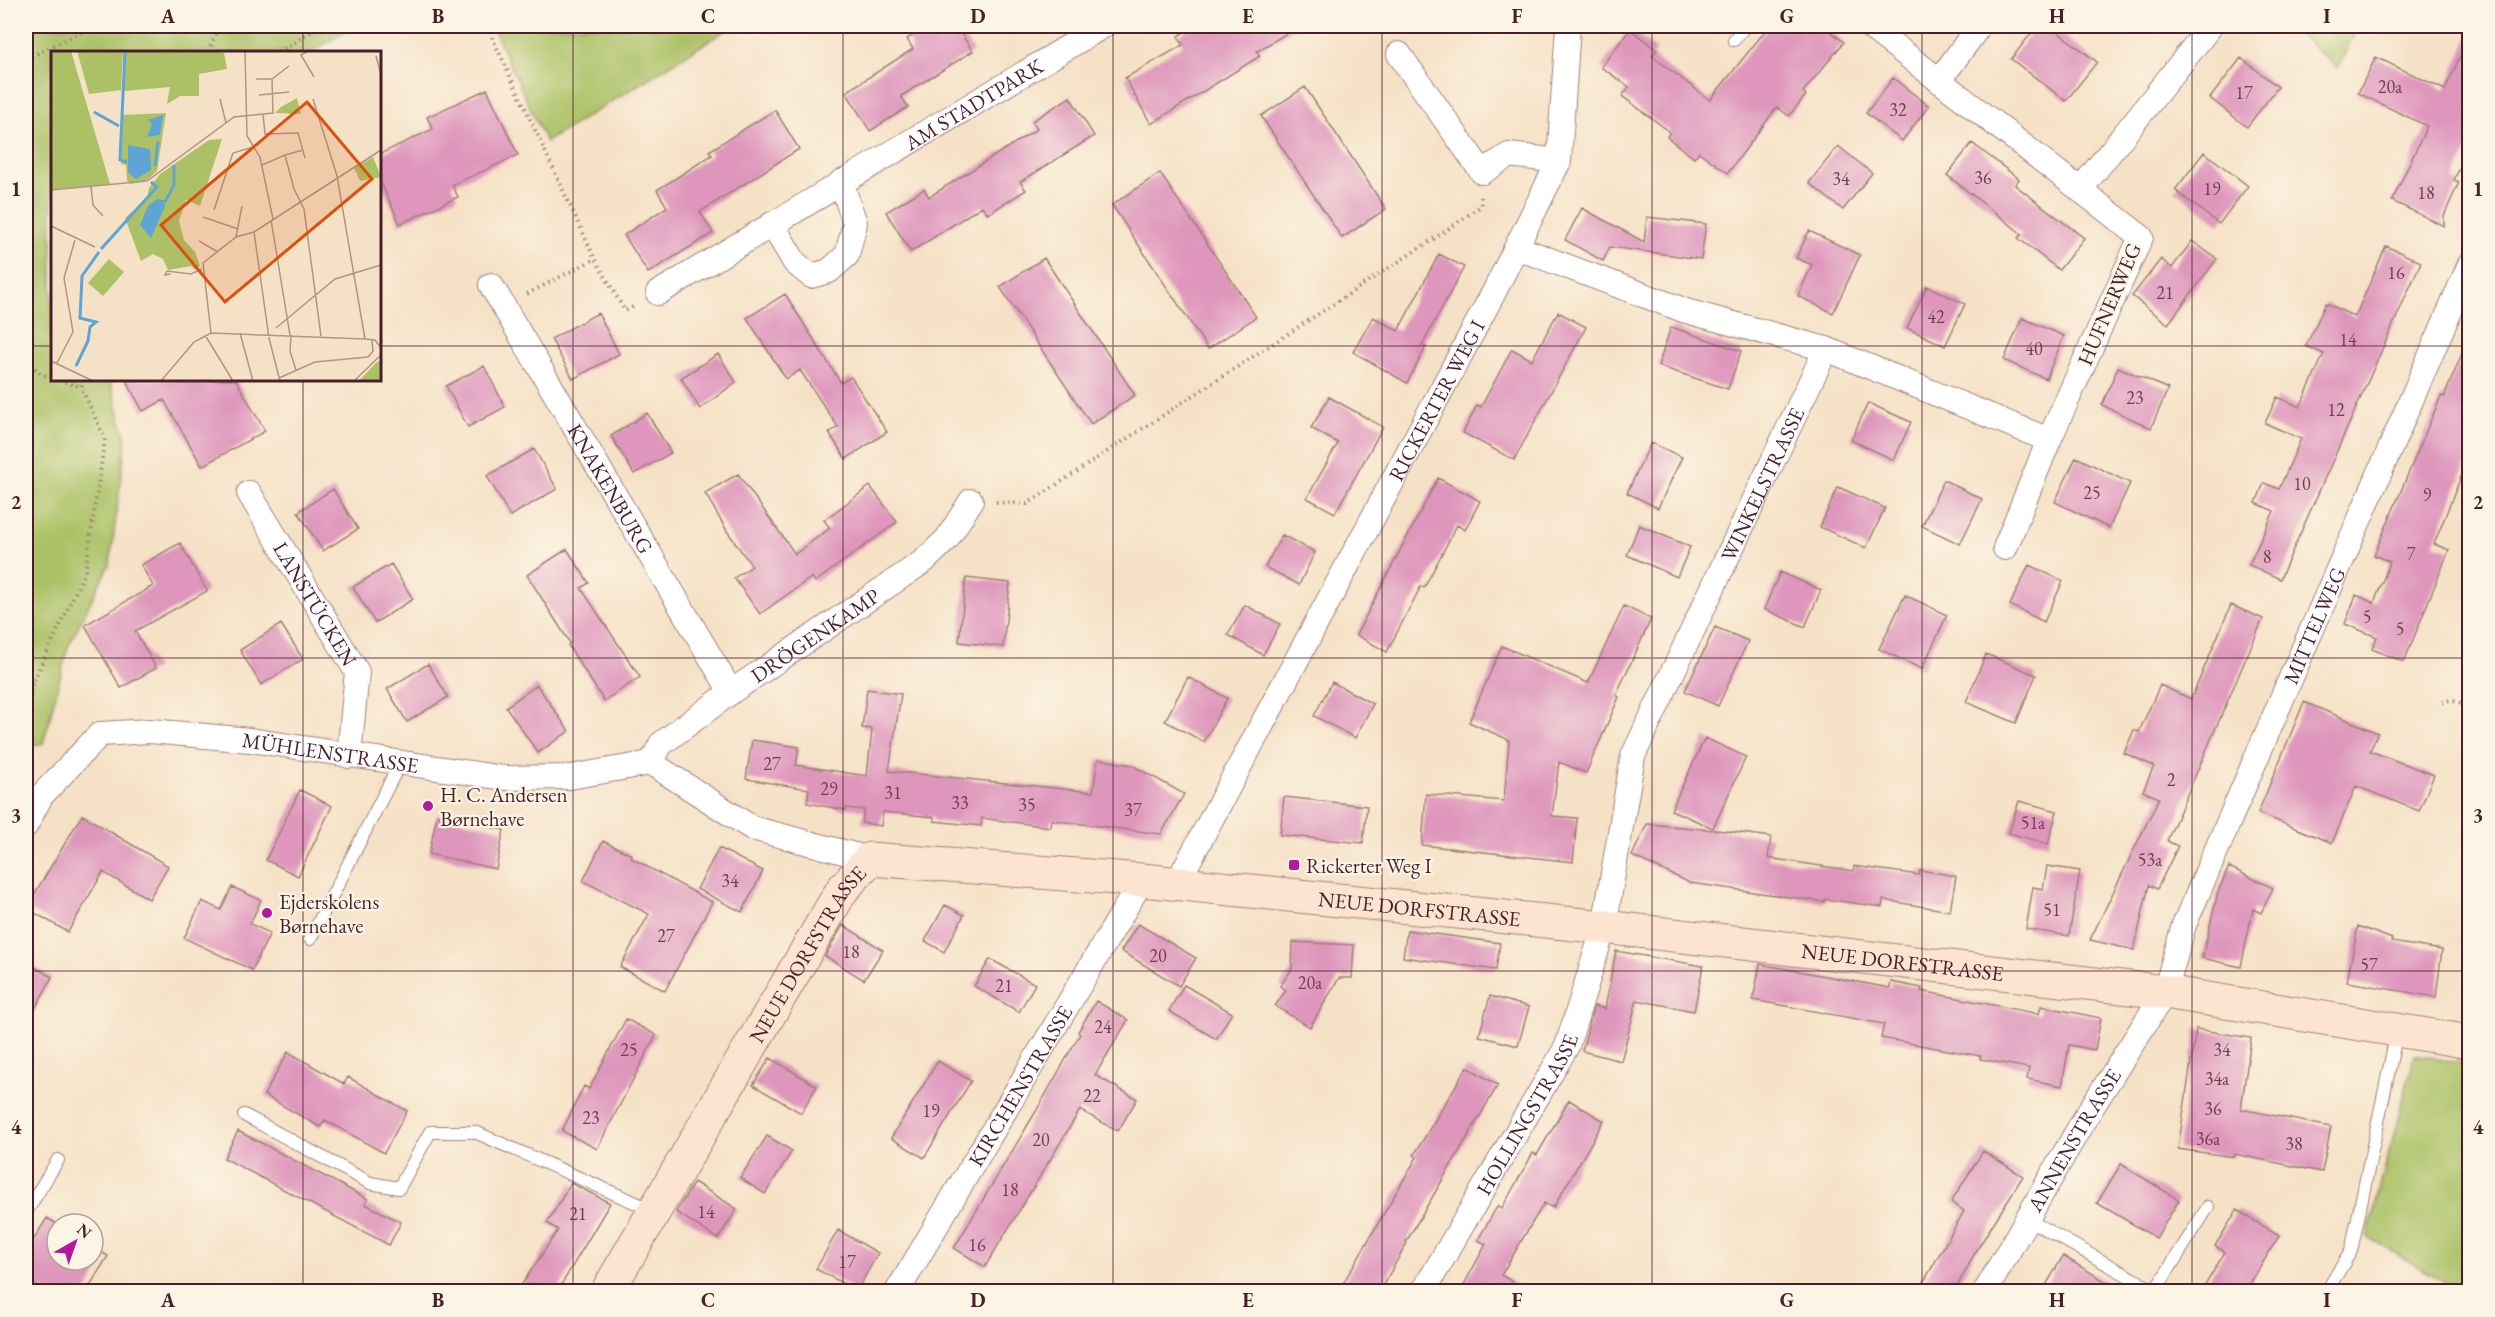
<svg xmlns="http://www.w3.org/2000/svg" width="2495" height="1317" font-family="'EB Garamond',serif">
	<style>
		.green { fill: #acc166; stroke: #7b7048; stroke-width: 1.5 }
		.building { fill: #de96bc }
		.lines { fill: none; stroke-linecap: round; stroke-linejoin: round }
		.lane-casing { stroke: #a08078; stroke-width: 14 }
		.street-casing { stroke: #a08078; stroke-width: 26 }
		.secondary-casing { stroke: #a08078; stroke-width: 35 }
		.path { stroke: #a08078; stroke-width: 4; stroke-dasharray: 1.5 4.5; stroke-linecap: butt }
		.lane { stroke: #fff; stroke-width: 12 }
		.street { stroke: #fff; stroke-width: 24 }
		.secondary { stroke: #fde4d1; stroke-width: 33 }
		.grid { fill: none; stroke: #4a1f2b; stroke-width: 1.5; stroke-opacity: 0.55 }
		.poi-dot { fill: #b5179e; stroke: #fcf5e5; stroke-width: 2 }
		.labels { text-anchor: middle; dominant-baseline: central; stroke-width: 4.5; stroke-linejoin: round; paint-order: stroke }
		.number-label { font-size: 18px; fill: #6f3d4f }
		.street-label { font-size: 21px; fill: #4a1f2b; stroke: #fcf5e5 }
		.poi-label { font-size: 21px; fill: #4a1f2b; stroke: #fcf5e5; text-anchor: start }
		.inset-river { fill: none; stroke: #5ea4d4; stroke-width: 3 }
		.inset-road { fill: none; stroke: #b19388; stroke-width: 1.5 }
		.view { fill: #d8530f; fill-opacity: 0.15; stroke: #d8530f; stroke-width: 3 }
		.inset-edge { fill: none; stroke: #4a1f2b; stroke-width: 3 }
		.neatline { fill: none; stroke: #4a1f2b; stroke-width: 2 }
		.grid-label { font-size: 20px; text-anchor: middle; font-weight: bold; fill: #4a1f2b }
	</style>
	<rect width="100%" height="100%" fill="#fcf5e5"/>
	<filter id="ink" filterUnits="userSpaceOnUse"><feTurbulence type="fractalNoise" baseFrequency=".0167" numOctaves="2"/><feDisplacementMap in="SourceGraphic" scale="12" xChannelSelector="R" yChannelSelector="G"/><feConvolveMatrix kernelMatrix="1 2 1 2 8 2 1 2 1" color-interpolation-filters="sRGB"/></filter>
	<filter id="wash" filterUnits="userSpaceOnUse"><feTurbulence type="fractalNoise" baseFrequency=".008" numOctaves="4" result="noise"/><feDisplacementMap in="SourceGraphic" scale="24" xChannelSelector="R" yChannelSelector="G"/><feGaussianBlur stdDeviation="1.35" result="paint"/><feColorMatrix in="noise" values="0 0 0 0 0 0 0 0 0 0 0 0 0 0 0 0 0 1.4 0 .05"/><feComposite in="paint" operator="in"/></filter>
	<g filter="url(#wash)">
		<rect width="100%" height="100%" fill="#f5e1c6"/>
		<path class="green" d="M26 26H355L312 52H52V380H110L126 440 110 563 68 647 43 744H26Z
			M492 26H733L546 142Z
			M2288 26H2358L2338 68Z
			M2415 1054 2469 1065V1291H2459L2367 1237Z"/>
		<g id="blocks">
			<path class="building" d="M928 26H956L973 51 901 96 908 107 870 131 846 92 913 49 907 39Z
				M1194 26H1299L1257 51 1260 56 1151 124 1125 78 1183 45 1178 36Z
				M1769 26H1824L1844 42 1803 92 1806 95 1789 116 1777 107 1728 173 1699 152 1694 158 1667 137 1670 132 1622 96 1629 87 1601 67 1630 29 1657 50 1652 56 1710 100Z
				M2037 26H2050L2097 62 2066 101 2011 59Z
				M2469 36V146L2454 180 2459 182 2444 216V226L2392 201 2427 126 2358 93 2376 57 2445 90Z
				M2241 58 2278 87 2247 127 2210 98Z
				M1893 78 1929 106 1902 141 1866 113Z
				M1305 87 1386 209 1342 238 1261 116Z
				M487 89 518 155 452 185 458 197 400 224 380 181V154L433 129 427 117Z
				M1070 97 1094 136 1020 182 1026 190 988 214 982 206 911 252 886 212 924 189 929 197 1037 129 1032 121Z
				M775 110 799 149 700 212 713 233 648 273 624 235 667 207 657 190 712 155 709 151Z
				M1972 143 2019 179 2015 185 2084 238 2059 270 2018 238 2022 234 1947 175Z
				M1838 146 1872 173 1843 210 1809 183Z
				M2204 152 2248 186 2219 224 2175 190Z
				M1160 173 1256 317 1208 349 1112 205Z
				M1582 208 1644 242 1647 217 1706 224 1701 259 1610 247 1603 261 1565 240Z
				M1809 231 1860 255 1833 313 1798 296 1812 265 1796 258Z
				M2192 241 2217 259 2168 324 2132 296 2161 259 2172 268Z
				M2386 246 2421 262 2280 579 2249 565 2274 511 2256 503 2264 483 2279 489 2301 439 2265 423 2277 397 2300 407 2324 354 2306 346 2326 303 2355 317Z
				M1439 254 1464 267 1422 345 1426 347 1407 383 1353 352 1373 317 1398 331Z
				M1044 258 1135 395 1091 424 1000 287Z
				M1927 286 1965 304 1945 346 1907 328Z
				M785 294 841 383 851 377 887 432 846 459 829 433 838 427 800 370 786 379 747 318Z
				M1558 312 1586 327 1514 460 1463 433 1477 405 1481 407 1512 349 1532 360Z
				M598 313 619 354 573 379 551 339Z
				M2022 318 2064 336 2046 379 2004 360Z
				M1671 327 1741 351 1728 389 1658 366Z
				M2469 337V457L2434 544 2449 550 2404 662 2372 649 2377 637 2345 624 2356 595 2374 603 2390 562 2374 555 2441 396 2444 397Z
				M718 354 736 382 700 409 681 378Z
				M484 366 505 407 468 427 446 386Z
				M2118 367 2168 389 2151 428 2102 405Z
				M126 380H236L265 431 202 466 164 400 143 411Z
				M1329 397 1383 427 1335 513 1307 498 1338 443 1311 428Z
				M1868 403 1911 422 1894 460 1851 440Z
				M647 413 671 453 634 474 611 436Z
				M1651 443 1682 457 1658 508 1627 493Z
				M534 449 557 489 510 516 487 476Z
				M2076 457 2130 483 2109 528 2055 502Z
				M738 474 795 554 830 528 824 520 870 486 897 522 815 582 812 577 760 614 734 578 752 566 727 531 705 493Z
				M1438 478 1480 501 1465 530 1457 525 1424 588 1421 586 1387 652 1356 635Z
				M1944 480 1982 499 1960 544 1922 526Z
				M1838 487 1885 508 1866 548 1820 527Z
				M333 489 358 529 323 551 298 512Z
				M1639 525 1690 547 1677 577 1627 555Z
				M1282 535 1315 552 1299 585 1265 567Z
				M180 543 207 591 135 631 156 668 121 688 85 625 153 586 141 565Z
				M567 549 589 583 581 588 640 677 604 701 568 645 570 643 527 575Z
				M391 564 413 599 375 623 353 587Z
				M2029 565 2063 581 2044 622 2010 605Z
				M1780 572 1821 590 1805 627 1764 609Z
				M966 578 1010 583 1003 647 959 642Z
				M1905 595 1947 615 1922 669 1879 649Z
				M1245 605 1280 624 1263 655 1228 635Z
				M2231 605 2263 619 2167 841 2178 846 2157 889 2149 885 2134 950 2090 940 2159 798 2143 791 2154 766 2124 753 2134 730 2139 732 2160 685 2191 699Z
				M1624 606 1651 619 1616 695 1619 697 1586 773 1559 762 1552 816 1577 818 1573 862 1422 845 1426 794 1504 801 1509 740 1469 722 1502 646 1588 683Z
				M281 624 303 659 261 685 240 650Z
				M1715 627 1748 641 1718 706 1685 691Z
				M1986 654 2036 675 2016 723 1966 702Z
				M428 664 448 697 407 722 387 689Z
				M1188 677 1227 698 1204 742 1165 721Z
				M1332 682 1373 704 1355 738 1314 716Z
				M537 685 569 731 538 753 506 707Z
				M867 689 901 694 889 771 1093 792 1098 759 1132 765 1184 794 1161 834 1051 820 1050 827 982 818 981 826 934 821V817L883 812 881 826 862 823 864 810 846 808V810L807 803 809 789 746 779 752 740 799 747 796 765 867 776 872 729 862 728Z
				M2304 702 2378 733 2370 751 2434 775 2419 811 2356 786 2332 843 2258 813Z
				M1705 738 1746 757 1713 828 1671 810Z
				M300 790 332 806 298 876 266 860Z
				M1284 797 1367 806 1363 843 1280 835Z
				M2019 801 2057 811 2048 844 2009 833Z
				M82 815 168 866 149 899 103 872 68 932 26 908Z
				M437 815 504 830 496 869 429 854Z
				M1647 824 1726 831 1771 837 1768 858 1854 871V866L1919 875 1920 870 1956 876 1950 911 1883 900 1882 907 1825 899 1824 902 1690 883 1632 856Z
				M603 841 632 855 631 858 712 902 665 991 620 967 649 914 583 881Z
				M719 848 763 871 742 912 697 889Z
				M2047 866 2080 871 2069 936 2026 929 2033 887 2043 889Z
				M2229 867 2273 888 2261 913 2253 909 2241 967 2202 958 2218 892Z
				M232 887 261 900 250 924 270 933 252 970 184 938 202 901 221 910Z
				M945 905 964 915 944 952 925 941Z
				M1138 924 1196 958 1179 986 1121 951Z
				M843 925 883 950 864 980 825 956Z
				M2358 926 2392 939 2391 942 2442 950 2436 997 2347 982Z
				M1407 930 1500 943 1496 970 1403 957Z
				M1293 942 1354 945 1352 978H1339L1310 1027 1275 1006 1286 990 1280 986 1292 969Z
				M1616 951 1703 966 1694 1011 1637 1000 1621 1061 1582 1051 1594 1006 1605 1009Z
				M990 959 1035 984 1019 1012 974 986Z
				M26 962 52 977 26 1026Z
				M1760 964 1890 988 1891 982 1922 988 1921 991 2039 1014 2041 1006 2101 1018 2095 1050 2069 1045 2062 1086 2027 1079 2029 1068 1980 1059 1981 1056 1881 1038 1884 1024 1753 1000Z
				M1184 985 1232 1013 1216 1039 1169 1011Z
				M1490 996 1529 1007 1518 1046 1479 1036Z
				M1096 1001 1128 1020 1095 1075 1137 1099 1118 1131 1080 1110 985 1267 954 1248 1035 1113 1080 1034 1078 1032Z
				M626 1019 656 1035 597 1149 562 1131 584 1086 589 1089Z
				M2196 1029 2251 1038 2241 1109 2331 1127 2322 1172 2234 1154V1157L2178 1149Z
				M288 1052 344 1084 348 1077 407 1111 384 1153 325 1120 320 1127 264 1095Z
				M770 1058 817 1086 801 1113 753 1085Z
				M938 1061 971 1081 924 1158 891 1138Z
				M1467 1067 1498 1085 1406 1242 1407 1243 1379 1292H1338L1417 1157 1414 1155Z
				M1569 1100 1604 1121 1553 1208 1544 1203 1501 1275 1529 1292H1460L1486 1244 1478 1240 1498 1205 1502 1208 1533 1153 1537 1155Z
				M238 1131 368 1199 365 1204 401 1222 389 1245 224 1158Z
				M767 1136 792 1151 765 1194 740 1178Z
				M1983 1151 2023 1176 1975 1253 1954 1292H1918L1964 1211 1951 1202Z
				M2121 1164 2179 1200 2156 1238 2097 1203Z
				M694 1182 737 1209 718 1239 676 1212Z
				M571 1183 610 1203 557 1292H517L558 1230 547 1223Z
				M2237 1210 2279 1236 2245 1292H2201L2225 1252 2215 1246Z
				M47 1218 57 1224V1260H93V1247L108 1256 86 1292H47L26 1278V1252Z
				M838 1230 878 1253 857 1291 816 1269Z
				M2063 1256 2123 1292H2042Z"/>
		</g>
	</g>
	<g filter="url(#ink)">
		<use href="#blocks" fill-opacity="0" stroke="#a08078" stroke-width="1.5"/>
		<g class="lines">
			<defs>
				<path id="lane" d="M1734 40 1745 26
					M310 939 401 761
					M244 1115 370 1183 399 1188 430 1132H475L652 1210
					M26 1212 58 1160
					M2027 1219 2155 1291 2208 1207
					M2332 1292 2328 1289 2351 1251 2397 1031"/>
				<g id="street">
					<path d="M1869 26 2141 237 2049 440 2005 548"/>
					<path d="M1399 54 1482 172 1509 155 1559 161"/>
					<path d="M1939 81 1979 26"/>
					<path d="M2080 190 2209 28"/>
					<path d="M772 224 795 263 811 276 829 271 847 255 855 223 841 182"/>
					<path id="s1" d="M491 285 731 692"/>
					<path id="s2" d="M658 293 1103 26"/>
					<path d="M1826 349 2049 440"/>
					<path id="s3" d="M249 493 357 672 349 756"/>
					<path id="s4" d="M651 763 661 744 731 692 924 561 947 539 971 501"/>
					<path id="s5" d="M26 825 41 796 100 734 150 731 250 740 504 778 570 777 651 763 752 828 870 859"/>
					<path id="s6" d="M1177 883 1494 292 1559 161 1568 26"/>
					<path id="s7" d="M897 1292 1142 880"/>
					<path id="s8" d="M1423 1292 1567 1046 1604 927 1633 756 1826 349 1686 311 1518 248"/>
					<path id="s9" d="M1985 1292 2085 1118 2165 992 2184 925 2470 264"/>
				</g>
				<g id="secondary">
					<path id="s10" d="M607 1292 842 890 870 859 1142 880 1604 927 2165 992 2470 1042"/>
				</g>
			</defs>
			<use href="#lane" class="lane-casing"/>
			<use href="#street" class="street-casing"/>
			<use href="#secondary" class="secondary-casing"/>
			<path class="path" d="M487 26 595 259 625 311 635 306
				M209 52 218 26
				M279 52 320 26
				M26 59 93 26
				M527 294 595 259
				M26 360 41 374 52 377
				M59 380 81 387
				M996 502 1027 504 1444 232 1481 206V197
				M26 678 32 684
				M2442 702 2452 700 2470 708
				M26 727 32 684 85 572 105 439 81 387 83 380"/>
			<use href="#lane" class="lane"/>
			<use href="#street" class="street"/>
			<use href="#secondary" class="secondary"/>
		</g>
	</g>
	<path class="grid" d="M303 26V52M573 26V1292M843 26V1292M1113 26V1292M1382 26V1292M1652 26V1292M1922 26V1292M2192 26V1292M26 346H52M380 346H2470M303 380V1292M26 658H2470M26 971H2470"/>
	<g class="poi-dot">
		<circle cx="428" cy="806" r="6"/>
		<rect x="1288" y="859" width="12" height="12" rx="3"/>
		<circle cx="267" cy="913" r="6"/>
	</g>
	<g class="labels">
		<g class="number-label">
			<text x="2390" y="86">20a</text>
			<text x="2244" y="92">17</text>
			<text x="1898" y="109">32</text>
			<text x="1983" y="177">36</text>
			<text x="1841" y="178">34</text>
			<text x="2212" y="188">19</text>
			<text x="2426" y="192">18</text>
			<text x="2396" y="272">16</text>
			<text x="2165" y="292">21</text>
			<text x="1936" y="316">42</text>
			<text x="2348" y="339">14</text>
			<text x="2034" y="348">40</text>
			<text x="2135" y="397">23</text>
			<text x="2336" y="409">12</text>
			<text x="2302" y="483">10</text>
			<text x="2092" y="492">25</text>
			<text x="2427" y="494">9</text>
			<text x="2411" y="553">7</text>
			<text x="2267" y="556">8</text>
			<text x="2367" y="616">5</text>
			<text x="2400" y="628">5</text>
			<text x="772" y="763">27</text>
			<text x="2171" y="779">2</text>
			<text x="829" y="788">29</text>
			<text x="893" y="792">31</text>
			<text x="960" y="802">33</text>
			<text x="1027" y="804">35</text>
			<text x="1133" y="809">37</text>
			<text x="2033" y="822">51a</text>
			<text x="2150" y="859">53a</text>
			<text x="730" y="880">34</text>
			<text x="2052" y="909">51</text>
			<text x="666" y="935">27</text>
			<text x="851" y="951">18</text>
			<text x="1158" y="955">20</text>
			<text x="2369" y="964">57</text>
			<text x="1310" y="982">20a</text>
			<text x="1004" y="985">21</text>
			<text x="1103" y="1026">24</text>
			<text x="629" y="1049">25</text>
			<text x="2222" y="1049">34</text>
			<text x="2217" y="1078">34a</text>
			<text x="1092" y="1095">22</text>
			<text x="2213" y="1108">36</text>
			<text x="931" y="1110">19</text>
			<text x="591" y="1117">23</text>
			<text x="2208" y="1138">36a</text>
			<text x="1041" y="1139">20</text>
			<text x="2294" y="1143">38</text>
			<text x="1010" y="1189">18</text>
			<text x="706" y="1211">14</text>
			<text x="578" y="1213">21</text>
			<text x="977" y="1244">16</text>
			<text x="847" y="1261">17</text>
		</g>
		<g class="street-label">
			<text stroke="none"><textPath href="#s2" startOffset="368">AM STADTPARK</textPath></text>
			<text transform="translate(2109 304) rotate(-67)">HUFNERWEG</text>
			<text stroke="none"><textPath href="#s6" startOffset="548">RICKERTER WEG I</textPath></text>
			<text stroke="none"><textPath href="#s8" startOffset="884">WINKELSTRASSE</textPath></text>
			<text stroke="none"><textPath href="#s1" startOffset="236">KNAKENBURG</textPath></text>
			<text stroke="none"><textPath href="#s3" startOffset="129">LANSTÜCKEN</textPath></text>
			<text stroke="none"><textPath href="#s9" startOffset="746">MITTELWEG</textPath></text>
			<text stroke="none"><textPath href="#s4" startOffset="210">DRÖGENKAMP</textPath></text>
			<text stroke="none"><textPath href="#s5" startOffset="350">MÜHLENSTRASSE</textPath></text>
			<text stroke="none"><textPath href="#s10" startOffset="1059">NEUE DORFSTRASSE</textPath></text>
			<text stroke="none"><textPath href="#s10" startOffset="393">NEUE DORFSTRASSE</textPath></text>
			<text stroke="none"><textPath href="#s10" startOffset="1545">NEUE DORFSTRASSE</textPath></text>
			<text stroke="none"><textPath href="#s7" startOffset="240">KIRCHENSTRASSE</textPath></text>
			<text stroke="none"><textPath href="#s8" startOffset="206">HOLLINGSTRASSE</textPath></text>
			<text stroke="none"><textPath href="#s9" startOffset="176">ANNENSTRASSE</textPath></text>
		</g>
		<g class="poi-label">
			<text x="440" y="794">H. C. Andersen<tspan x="440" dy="24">Børnehave</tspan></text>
			<text x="1306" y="865">Rickerter Weg I</text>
			<text x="279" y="901">Ejderskolens<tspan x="279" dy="24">Børnehave</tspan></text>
		</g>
	</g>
	<g transform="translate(51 51)">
		<rect width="330" height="330" fill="#f5e1c6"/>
		<path d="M0 0H20L59 133 0 139ZM26 0H72L70 39 38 43ZM75 0H166L173 2 176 18 148 23V45H129L116 53 119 36 73 40ZM246 47 250 63 224 62 230 56ZM115 62 106 120 96 129 80 133 76 130 75 114 70 113 72 64ZM171 88 149 155 135 149 128 170 133 189 144 201 149 215 144 219 140 215 117 219 112 208 102 203 90 210 74 167 96 147 98 137 109 123 158 89ZM322 106 330 126 309 130 303 117ZM58 208 73 221 52 245 37 232ZM330 309V330H308L325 312Z" fill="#acc166"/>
		<path d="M112 64 109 84 96 86 101 73 97 69ZM77 94 99 98 100 119 85 128 77 121ZM106 148 113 149 114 155 100 187 89 174 97 155Z" fill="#5ea4d4"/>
		<path class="inset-river" d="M74 0 69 109 76 111M43 61 68 75M104 115 107 90M114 151 123 134V114M50 198 106 136 100 131M25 315 37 290 39 276 45 271 29 267 31 225 48 201"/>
		<path class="inset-road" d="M194 0 196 85 209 106 222 168M257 0 250 4 263 26M325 5 330 24M205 28H221L238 15M208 44 238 41M169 48 175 72M262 48 286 125 314 288M212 63 214 83 247 82 254 107M234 104 252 99M211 114 234 104 243 138 253 158 270 285M40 136 42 154 52 165M0 139 96 130 183 66 222 62 221 28M163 159 182 102 202 96M152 166 187 178M220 169 239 284M0 175 44 196M185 186 191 155M148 190 167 201M120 223 114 224 116 220 140 223 151 218M225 277 284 228 330 214M160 282 152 212 185 186 203 181M189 282 202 330M154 284 182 330M240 284 239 300 245 319M0 310 42 330M6 312 22 281 13 227 24 189M228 327 264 311 317 306 322 300 321 289M110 330 143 291 160 282 314 288 324 289 330 297M229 330 218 287 203 181 330 99M303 330 330 304"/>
		<path class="view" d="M256 51 321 128 174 251 110 174Z"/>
		<rect width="330" height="330" class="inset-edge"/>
	</g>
	<rect width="2495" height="1317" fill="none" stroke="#fcf5e5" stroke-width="66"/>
	<g transform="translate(75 1242) rotate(40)"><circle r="28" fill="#fcf5e5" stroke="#b59f9b" stroke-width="1.5"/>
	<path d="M0-4.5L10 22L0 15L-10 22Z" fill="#b5179e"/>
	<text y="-9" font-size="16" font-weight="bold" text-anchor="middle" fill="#4a1f2b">N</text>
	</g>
	<rect x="33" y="33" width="2429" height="1251" class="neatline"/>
	<g class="grid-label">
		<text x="168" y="23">A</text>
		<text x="438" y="23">B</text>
		<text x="708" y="23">C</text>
		<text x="978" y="23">D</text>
		<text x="1248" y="23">E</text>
		<text x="1517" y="23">F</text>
		<text x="1787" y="23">G</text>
		<text x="2057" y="23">H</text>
		<text x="2327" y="23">I</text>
		<text x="16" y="196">1</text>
		<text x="2478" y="196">1</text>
		<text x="16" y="509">2</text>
		<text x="2478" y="509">2</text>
		<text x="16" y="822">3</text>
		<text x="2478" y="822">3</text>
		<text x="16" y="1134">4</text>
		<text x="2478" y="1134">4</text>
		<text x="168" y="1307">A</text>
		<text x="438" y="1307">B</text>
		<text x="708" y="1307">C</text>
		<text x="978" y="1307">D</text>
		<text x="1248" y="1307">E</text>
		<text x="1517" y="1307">F</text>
		<text x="1787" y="1307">G</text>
		<text x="2057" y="1307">H</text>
		<text x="2327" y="1307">I</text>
	</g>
</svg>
